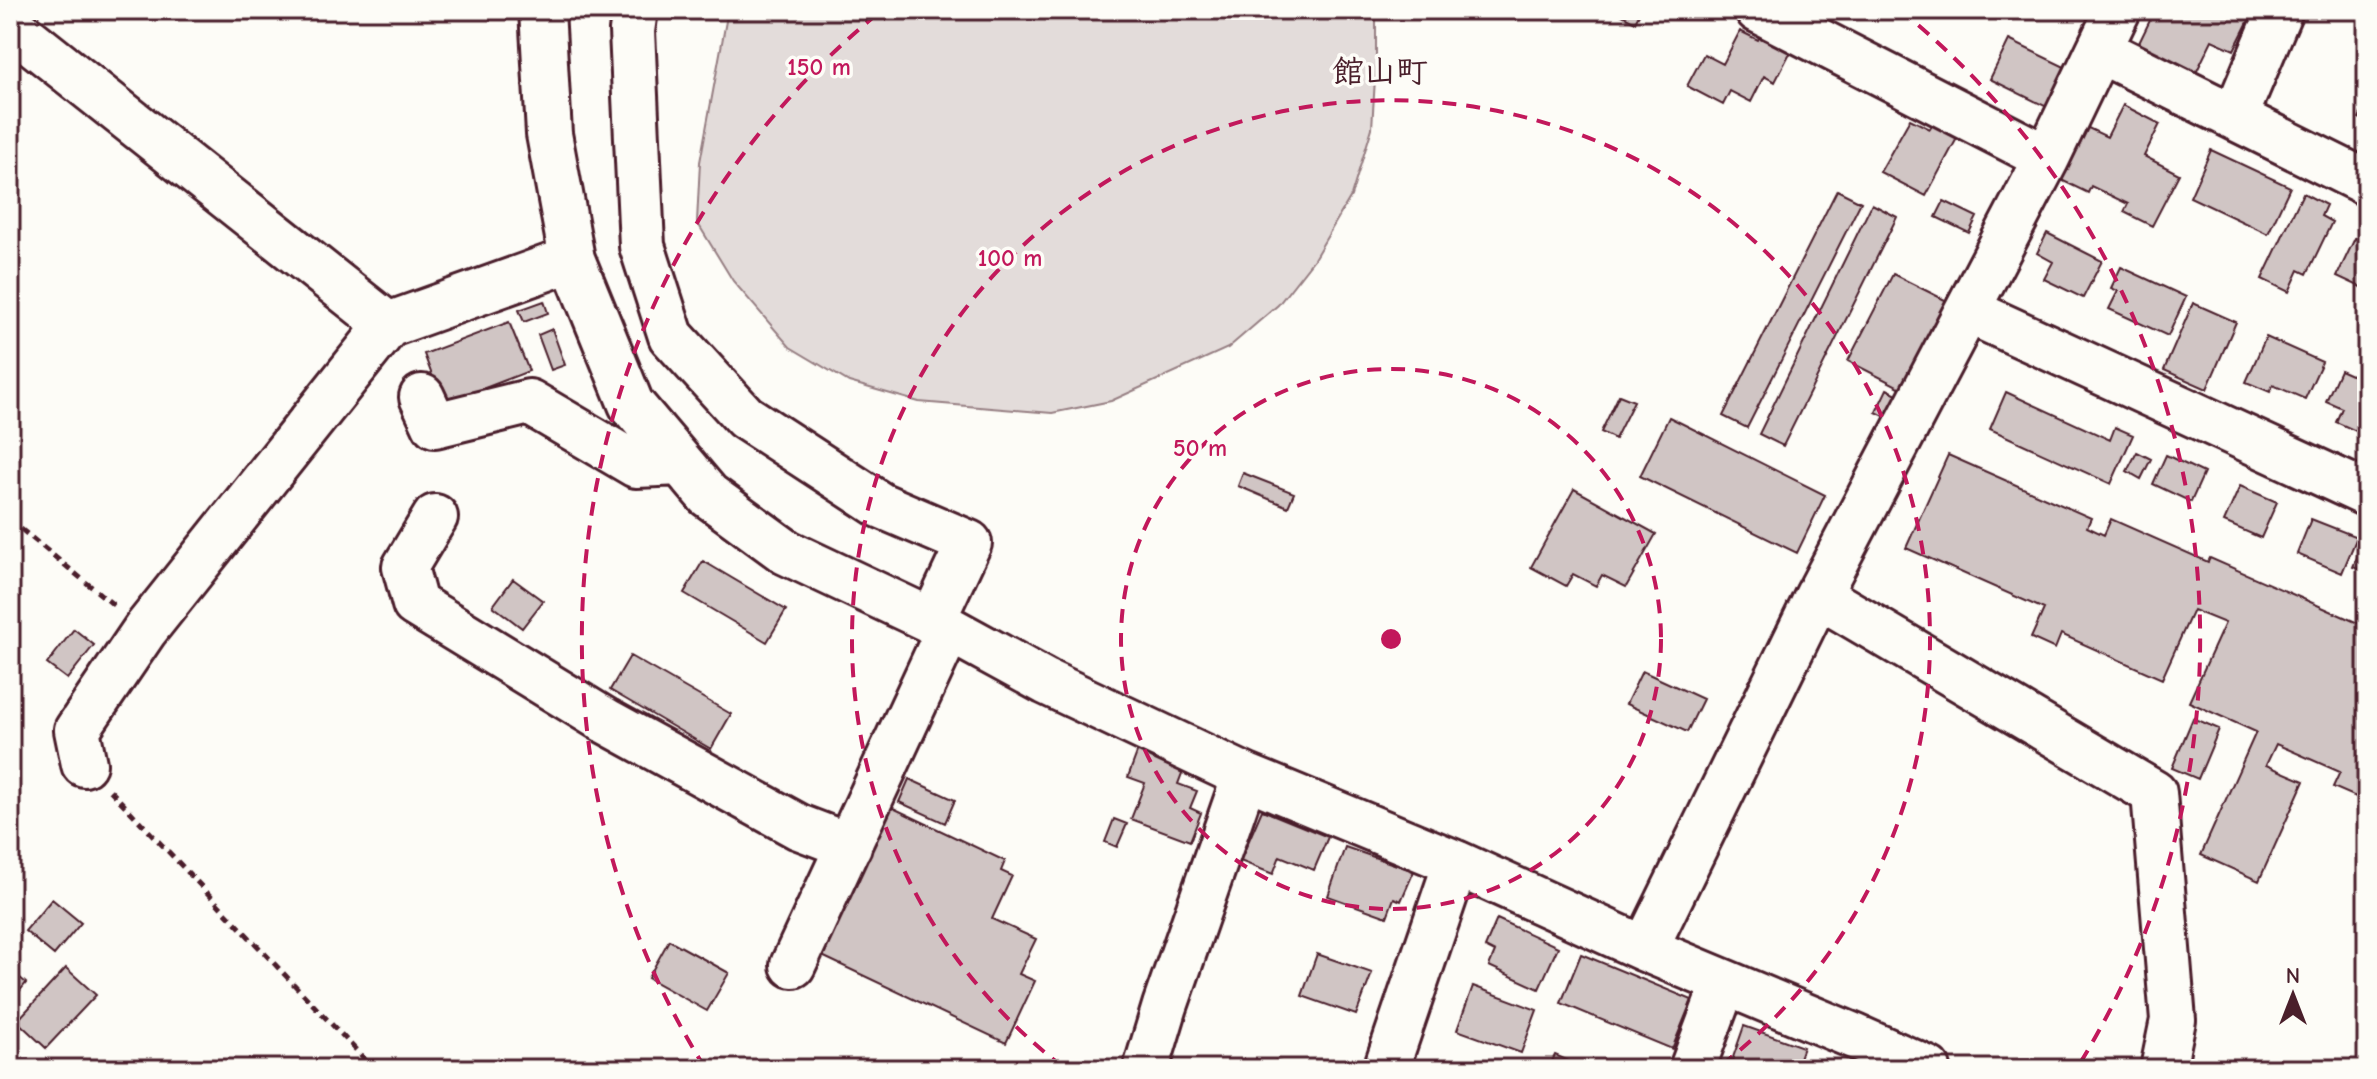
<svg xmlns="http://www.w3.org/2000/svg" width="2377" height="1079" font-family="'Comic Neue','Klee One',sans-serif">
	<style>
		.green { fill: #e3dcda; stroke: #967e82; stroke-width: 2 }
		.building { fill: #d0c5c4; stroke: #4a1f2b; stroke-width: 2 }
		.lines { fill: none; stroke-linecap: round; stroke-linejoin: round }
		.minor-casing { stroke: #4a1f2b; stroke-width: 50 }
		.path { stroke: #4a1f2b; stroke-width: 5; stroke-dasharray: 8 6; stroke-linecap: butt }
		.minor { stroke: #fdfcf7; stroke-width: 44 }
		.ring { fill: none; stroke: #c2185b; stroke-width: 4; stroke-dasharray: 14 10 }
		.labels { text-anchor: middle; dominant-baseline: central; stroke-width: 7; stroke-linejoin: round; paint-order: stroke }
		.neighbourhood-label { font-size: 32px; font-weight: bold; fill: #4a1f2b; stroke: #fdfcf7 }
		.centre { fill: #c2185b; stroke: #fdfcf7; stroke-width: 4 }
		.ring-label { font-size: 24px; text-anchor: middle; font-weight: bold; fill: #c2185b; stroke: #fdfcf7; stroke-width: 7; stroke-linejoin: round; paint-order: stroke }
	</style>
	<rect width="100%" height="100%" fill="#fdfcf7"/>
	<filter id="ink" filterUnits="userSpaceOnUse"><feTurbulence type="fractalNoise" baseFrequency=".0125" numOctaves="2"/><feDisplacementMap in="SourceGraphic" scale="16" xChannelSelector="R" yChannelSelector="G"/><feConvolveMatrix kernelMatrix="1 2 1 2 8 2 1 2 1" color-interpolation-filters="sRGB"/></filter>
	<g filter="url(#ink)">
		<path class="green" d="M728 10H1376V62L1372 128 1351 196 1314 259 1278 305 1228 348 1111 401 1052 413 919 402 849 382 790 347 733 281 697 222 700 162Z"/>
		<path class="building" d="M1613 10H1641L1635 22Z
			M2155 10H2244L2252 14 2234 50 2212 40 2196 73 2138 45Z
			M1740 31 1758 40 1763 32 1793 47 1775 82 1764 76 1751 102 1730 91 1723 105 1687 86 1704 54 1723 64Z
			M2009 40 2075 72 2055 111 1990 79Z
			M2367 101V122L2359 118Z
			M2123 105 2160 124 2144 156 2179 174 2152 226 2124 212 2128 204 2091 186 2088 193 2055 177 2082 125 2107 137Z
			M1937 116 1962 129 1926 196 1880 172 1910 119 1930 129Z
			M2211 150 2290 187 2268 234 2190 197Z
			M1837 190 1861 202 1747 428 1723 416Z
			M2303 193 2326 205 2321 216 2332 222 2307 274 2299 270 2289 292 2262 279Z
			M1944 201 1977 217 1969 233 1936 217Z
			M1872 204 1897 217 1783 446 1759 434Z
			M2047 233 2102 261 2083 298 2044 279 2053 262 2037 253Z
			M2355 238 2367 244V290L2337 276Z
			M2121 267 2186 297 2168 336 2109 309 2118 291 2111 288Z
			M1893 274 1947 301 1903 389 1848 361Z
			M544 301 548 313 524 322 519 310Z
			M2193 303 2236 322 2207 389 2164 370Z
			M509 322 529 371 443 404 424 354Z
			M552 329 565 365 551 370 538 335Z
			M2266 337 2322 362 2305 399 2273 385 2270 392 2246 382Z
			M2340 370 2367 382V436L2336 422 2342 408 2326 401Z
			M1887 389 1899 395 1888 418 1876 412Z
			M2006 392 2110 440 2115 427 2133 435 2111 484 1990 429Z
			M1619 395 1634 401 1615 439 1601 432Z
			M1669 417 1825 495 1797 553 1640 476Z
			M2137 452 2151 459 2141 479 2127 471Z
			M1948 455 2091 518 2087 527 2104 535 2111 519 2208 562 2210 558 2367 627V772L2356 797 2333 787 2340 772 2276 744 2266 765 2304 781 2259 881 2201 855 2256 732 2189 702 2225 623 2193 610 2162 679 2061 634 2055 649 2031 638 2044 609 1906 548Z
			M2166 455 2204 473 2191 502 2153 484Z
			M1243 473 1294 493 1288 507 1238 486Z
			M2240 486 2277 502 2261 538 2224 522Z
			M1574 489 1656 534 1626 587 1602 575 1596 586 1573 574 1566 586 1531 567Z
			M2311 519 2357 537 2342 573 2297 554Z
			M2365 538 2367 539V572L2353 567Z
			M703 561 786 610 767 642 684 593Z
			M513 579 543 601 522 628 493 606Z
			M74 629 94 645 67 679 47 664Z
			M630 656 731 714 711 749 610 690Z
			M1642 671 1703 699 1687 732 1626 704Z
			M2193 718 2219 729 2198 779 2172 768Z
			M1138 750 1184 768 1178 784 1197 791 1190 808 1201 813 1190 841 1131 819 1145 783 1128 777Z
			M909 779 955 800 945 823 899 802Z
			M891 807 1005 861 1001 871 1012 876 992 919 1036 939 1019 974 1035 981 1006 1043 820 955Z
			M1262 810 1328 837 1314 870 1280 856 1273 874 1240 861Z
			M1114 819 1127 824 1117 847 1105 842Z
			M1345 847 1414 871 1401 901 1394 898 1387 917 1328 896Z
			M52 899 81 923 54 955 25 931Z
			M1497 919 1558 947 1539 989 1489 966 1495 952 1485 947Z
			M669 940 729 973 707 1011 648 978Z
			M1317 954 1372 973 1356 1015 1302 996Z
			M1581 954 1692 1000 1672 1049 1561 1003Z
			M66 968 96 995 46 1048 17 1021Z
			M10 969 26 983 10 1003Z
			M1473 986 1537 1010 1521 1053 1457 1030Z
			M1744 1026 1803 1047 1795 1069H1729Z
			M1555 1055 1587 1069H1548Z
			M1275 1061 1301 1069H1272Z"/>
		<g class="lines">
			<defs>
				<path id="minor" d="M542 10 549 134 572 259 631 404 708 495 786 552 949 629 1046 682 1245 776 1456 863 1645 949 1856 1037 1928 1069
					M635 10 632 31 642 246 671 336 745 417 880 505 969 543 932 622
					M1758 10 2047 158
					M10 25 388 325
					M2099 50 2367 183
					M2235 117 2280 10
					M1969 311 2367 494
					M422 397 435 425 529 402 636 465 681 463
					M435 517 405 567 415 604 606 721 799 827 849 846
					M1818 595 2154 793 2173 1020 2163 1069
					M84 764 77 730 145 630 388 325 572 259
					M1645 949 1818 595 2047 158 2118 10
					M793 965 949 629
					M1146 1069 1165 1006 1245 776
					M1386 1069 1456 863
					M1692 1069 1724 983"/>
			</defs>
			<use href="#minor" class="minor-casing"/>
			<path class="path" d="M10 520 116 607
				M110 790 374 1069"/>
			<use href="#minor" class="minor"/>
		</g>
	</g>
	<g class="ring">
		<circle cx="1391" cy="639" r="270"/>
		<path d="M1063 1067A539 539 0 1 1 1719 1067"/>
		<path d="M705 1068A809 809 0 0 1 882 10M1900 10A809 809 0 0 1 2077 1068"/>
	</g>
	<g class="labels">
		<g class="neighbourhood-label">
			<text x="1380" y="71">館山町</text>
		</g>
	</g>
	<circle cx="1391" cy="639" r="12" class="centre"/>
	<g class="ring-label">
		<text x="819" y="75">150 m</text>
		<text x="1010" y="266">100 m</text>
		<text x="1200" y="456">50 m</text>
	</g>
	<rect width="2377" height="1079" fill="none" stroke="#fdfcf7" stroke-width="40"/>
	<rect x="20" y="20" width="2337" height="1039" fill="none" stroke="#4a1f2b" stroke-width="3" filter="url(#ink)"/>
	<g transform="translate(2293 995)" stroke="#fdfcf7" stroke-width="6" paint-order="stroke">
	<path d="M0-6L14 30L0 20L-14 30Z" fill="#4a1f2b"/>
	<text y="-12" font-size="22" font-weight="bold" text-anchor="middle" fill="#4a1f2b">N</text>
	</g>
</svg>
